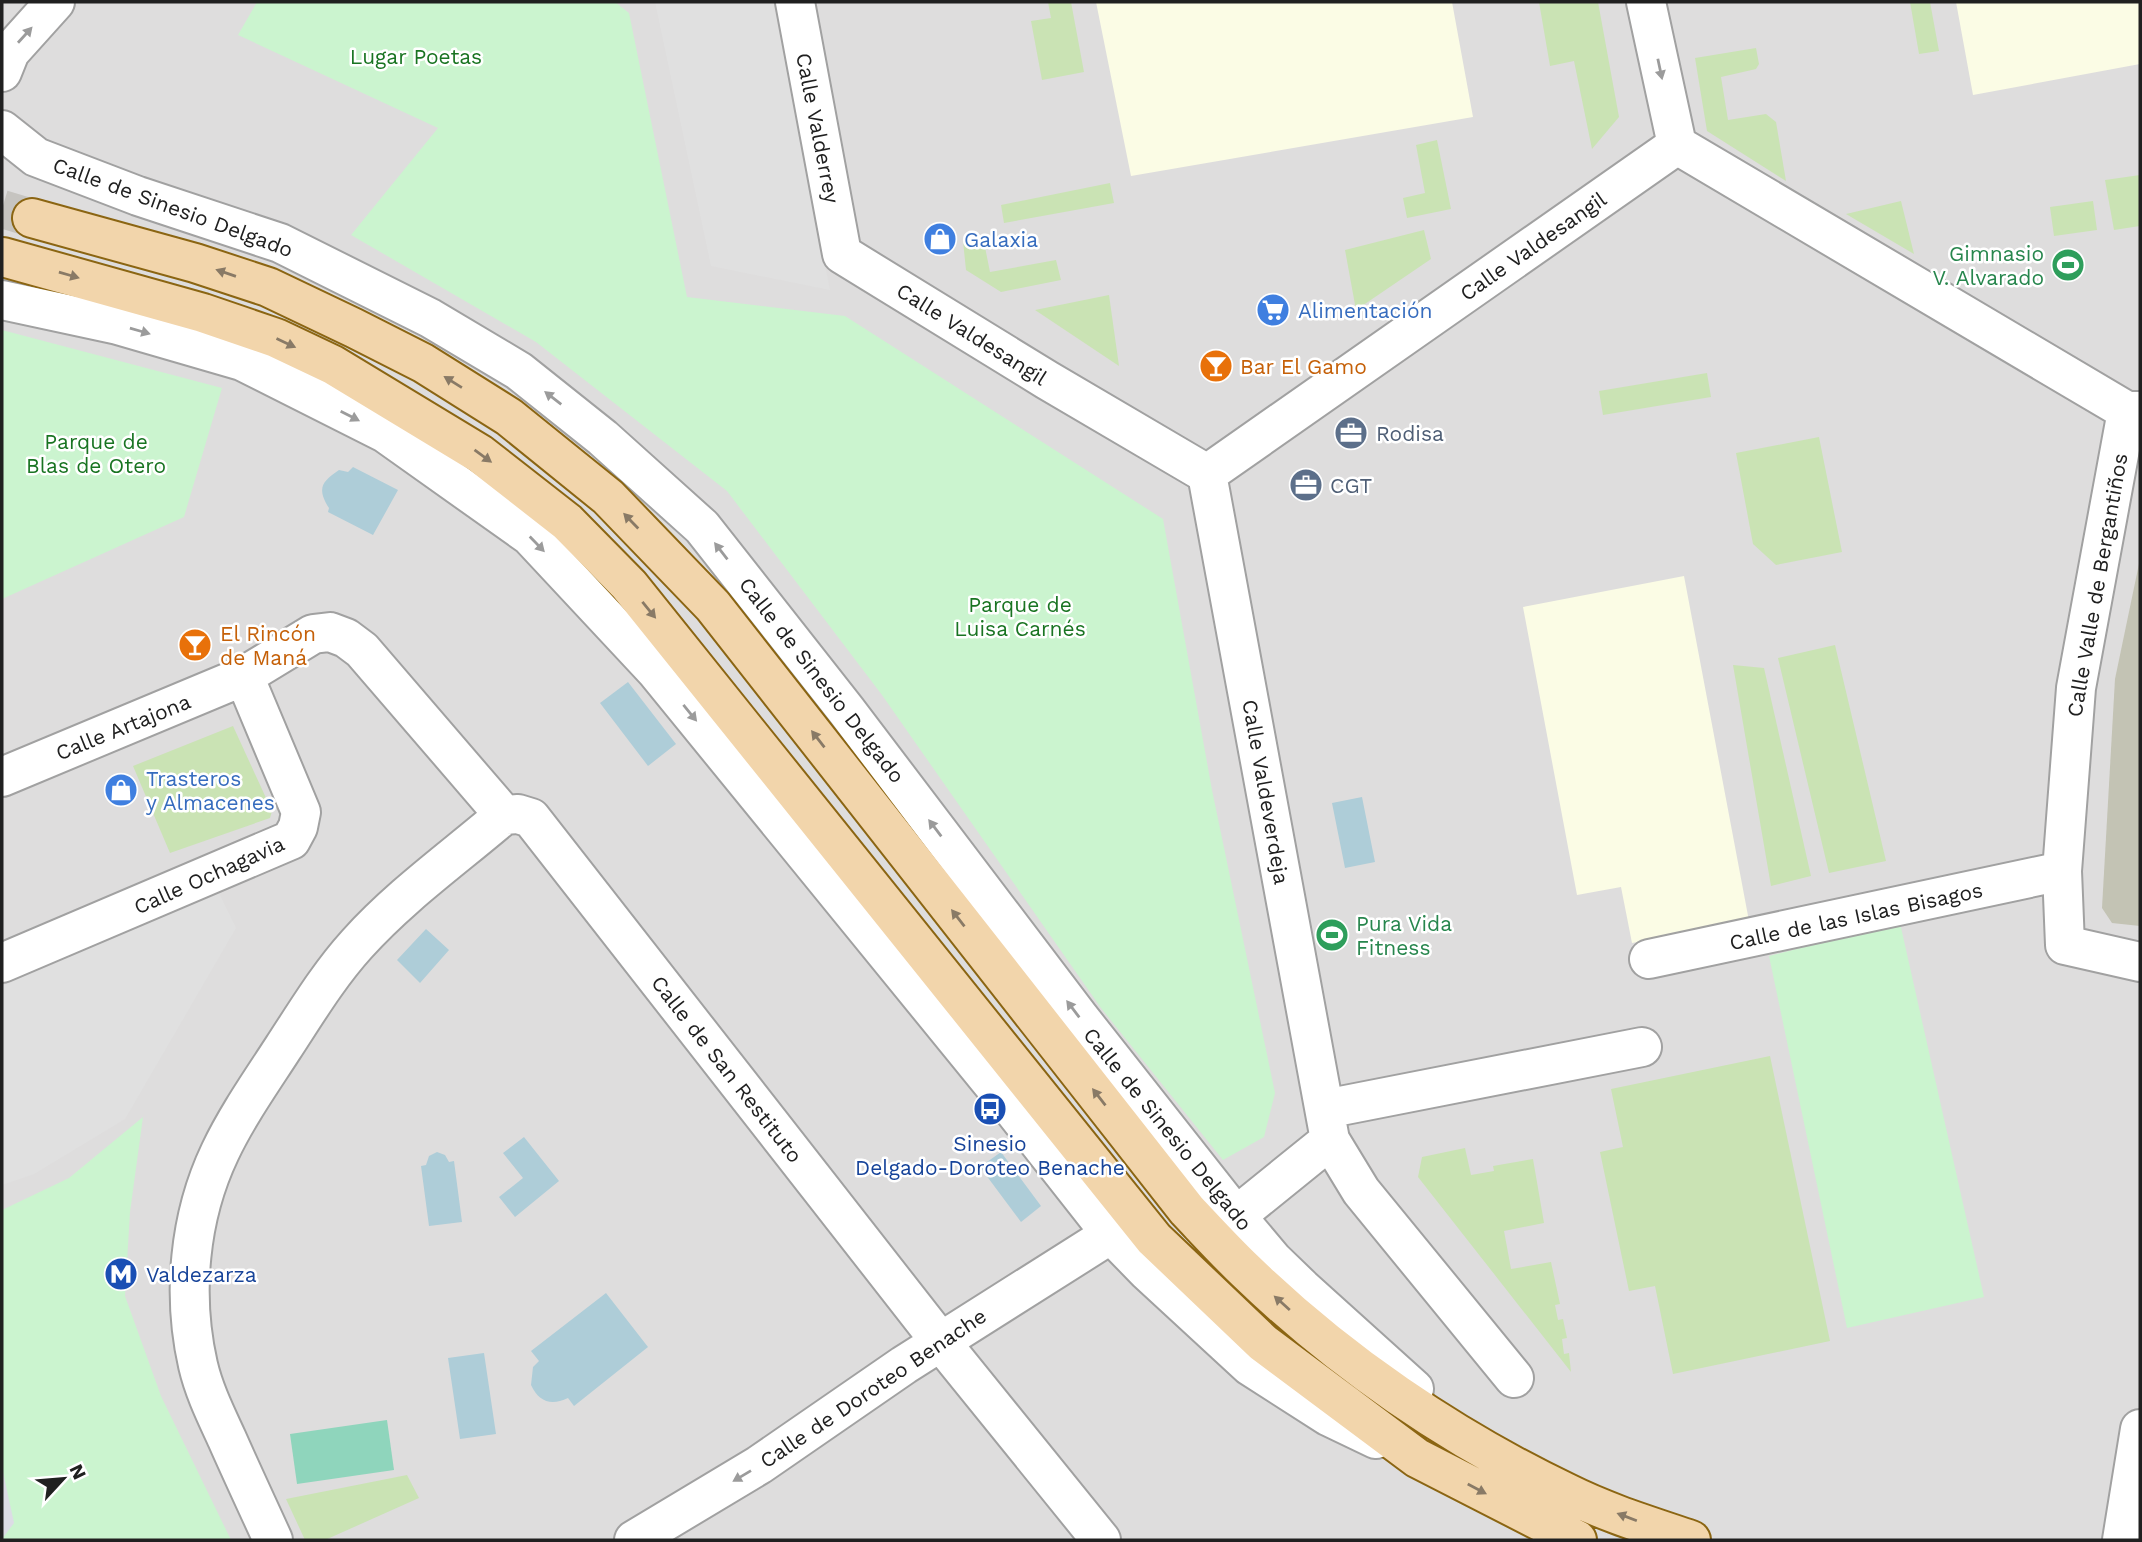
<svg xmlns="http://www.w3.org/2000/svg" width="2142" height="1542" font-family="'Work Sans',sans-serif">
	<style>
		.residential { fill: #dedddd }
		.education { fill: #fbfce5 }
		.construction { fill: #c3c3b4 }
		.grass { fill: #cae3b4 }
		.park { fill: #cbf4cf }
		.pitch { fill: #8fd5bc }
		.parking { fill: #e0e0e0 }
		.plaza { fill: #dcdce5 }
		.water { fill: #aecdd8 }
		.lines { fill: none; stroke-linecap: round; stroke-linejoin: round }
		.major-tunnel { stroke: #c6c4c0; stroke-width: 38; stroke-dasharray: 38 19; stroke-linecap: butt }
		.minor-casing { stroke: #a1a1a1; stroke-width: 42 }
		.major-casing { stroke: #8b6512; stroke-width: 42 }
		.minor { stroke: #fff; stroke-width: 38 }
		.major { stroke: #f2d5ab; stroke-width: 38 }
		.oneway { fill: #9b9b9b }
		.oneway2 { fill: #897a66 }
		.labels { text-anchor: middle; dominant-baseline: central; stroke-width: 5; stroke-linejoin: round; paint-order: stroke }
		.park-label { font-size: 21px; fill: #197422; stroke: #fff }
		.street-label { font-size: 21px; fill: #202020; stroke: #fff }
		.shop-label { font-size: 21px; fill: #366cbe; stroke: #fff; text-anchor: start }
		.leisure-label { font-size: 21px; fill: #27864d; stroke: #fff; text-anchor: end }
		.food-label { font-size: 21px; fill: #c56008; stroke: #fff; text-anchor: start }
		.service-label { font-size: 21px; fill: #4e5e75; stroke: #fff; text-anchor: start }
		.transit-label { font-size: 21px; fill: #164399; stroke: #fff }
	</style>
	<rect width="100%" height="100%" fill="#f0ede8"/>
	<path class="residential" d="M2 2H2140V1540H2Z"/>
	<path class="education" d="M1096 2H1452L1473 117 1131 176Z
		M1956 2H2140V64L1973 95Z
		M1684 576 1749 921 1632 943 1621 887 1577 895 1523 607Z"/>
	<path class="construction" d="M2140 559V926L2112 923 2102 908 2115 679Z"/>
	<path class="grass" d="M1048 2H1071L1084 72 1042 80 1031 21 1051 18Z
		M1539 2H1598L1619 117 1592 149 1574 61 1550 66Z
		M1910 2H1930L1939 51 1919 54Z
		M1756 48 1759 64 1756 69 1721 77 1728 120 1766 114 1776 122 1786 181 1707 131 1695 58Z
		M1437 140 1451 209 1407 218 1403 198 1425 193 1416 145Z
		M2140 175V226L2114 230 2105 180Z
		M1110 183 1114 203 1004 223 1001 205Z
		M1901 201 1914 254 1846 214Z
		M2093 201 2097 230 2054 236 2050 207Z
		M1424 230 1431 259 1356 310 1345 250Z
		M983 237 990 272 1056 260 1061 280 1001 292 966 270 963 241Z
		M1109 295 1119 366 1035 310Z
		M1707 373 1711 397 1603 415 1599 391Z
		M1819 437 1842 552 1776 565 1753 544 1736 453Z
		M1835 645 1886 861 1829 873 1778 658Z
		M1733 665 1764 668 1811 876 1771 886Z
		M233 726 272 811 270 818 170 853 133 766Z
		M1770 1056 1830 1341 1673 1374 1655 1286 1629 1291 1600 1152 1623 1147 1611 1089Z
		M1465 1148 1471 1175 1494 1171 1493 1166 1533 1159 1544 1223 1504 1231 1511 1269 1551 1262 1560 1304 1555 1305 1558 1320 1563 1319 1567 1338 1562 1339 1564 1354 1569 1353 1571 1372 1418 1177 1422 1157Z
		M407 1475 419 1498 325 1540H305L286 1499Z"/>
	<path class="park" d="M257 2H615L629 13 687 297 845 316 1163 519 1212 790 1275 1093 1264 1137 1223 1160 1101 1008 882 695 727 491 536 342 351 235 438 128 238 35Z
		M2 330 222 388 184 517 2 599Z
		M1900 923 1984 1297 1847 1328 1769 956Z
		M143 1117 130 1212 125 1296 161 1396 231 1540H2V1210L69 1178Z"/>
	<path class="pitch" d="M387 1420 394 1470 297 1484 290 1434Z"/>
	<path class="parking" d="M655 2H773L830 290 711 266Z
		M218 891 236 928 125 1119 34 1174 2 1185V986Z"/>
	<path class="plaza" d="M2 1467 14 1523 2 1539Z"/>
	<path class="water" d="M353 467 398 490 373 535 328 512 329 508C317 489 321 482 339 470L348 472Z
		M628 682 676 744 648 766 600 703Z
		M1362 797 1375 862 1345 868 1332 803Z
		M426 929 449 950 420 983 397 960Z
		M524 1137 559 1181 515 1217 499 1197 523 1178 503 1153Z
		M437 1152 445 1155 449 1162 454 1161 462 1222 429 1226 421 1166 426 1165 429 1156Z
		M1001 1152 1041 1206 1021 1222 980 1167Z
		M606 1293 648 1347 574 1406 568 1398C551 1406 539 1402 531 1385L533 1367 539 1361 531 1351Z
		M484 1353 496 1434 460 1439 448 1358Z"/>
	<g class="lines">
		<path class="major-tunnel" d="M2 209 32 218"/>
		<defs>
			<path id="minor" d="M795 2 842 254 1047 380 1207 474
				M1646 2 1677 145
				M2 72 10 52 55 2
				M2 130 36 157 138 196 280 243 430 318 519 371 603 438 702 527 846 710 1079 1017 1236 1216 1273 1260 1302 1288 1414 1389
				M1677 145 2127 411
				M2 300 118 325 242 361 385 433 530 536 656 671 1004 1098 1111 1234 1147 1271 1250 1366 1328 1416 1376 1439
				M2140 411H2127L2076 688 2062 871 2065 945 2140 962
				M1207 474 1330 1140 1236 1216
				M1207 474 1677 145
				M2 777 244 676 313 634 330 632 346 638 362 650 504 815
				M1649 959 2062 871
				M2 963 291 840 298 827 301 812 244 676
				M1325 1109 1642 1047
				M1330 1140 1361 1191 1514 1378
				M273 1540C258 1507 242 1473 227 1439 216 1415 204 1391 198 1365 182 1295 189 1217 220 1152 237 1116 261 1082 283 1048 306 1013 328 976 357 944 400 896 455 857 504 815L518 814 531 818 940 1341 1101 1540
				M634 1540 759 1465 904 1365 1111 1234
				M2122 1540 2140 1429"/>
			<path id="major" d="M32 218 195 263 268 287 354 328 423 363 509 417 608 497 713 606 1187 1210C1206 1230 1225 1251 1246 1271 1339 1361 1450 1437 1567 1493 1607 1513 1650 1526 1691 1540
				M3 257 203 313 276 338 333 365 480 454 567 522 629 585 1154 1239 1263 1343 1417 1458 1577 1540"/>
		</defs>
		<use href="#minor" class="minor-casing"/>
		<use href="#major" class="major-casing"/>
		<use href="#minor" class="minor"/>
		<use href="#major" class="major"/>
	</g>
	<defs><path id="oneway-solid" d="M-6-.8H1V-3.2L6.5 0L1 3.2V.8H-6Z" transform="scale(1.75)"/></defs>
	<g class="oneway">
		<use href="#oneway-solid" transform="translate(25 35) rotate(-48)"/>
		<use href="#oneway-solid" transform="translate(1660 69) rotate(78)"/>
		<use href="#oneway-solid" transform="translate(140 331) rotate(16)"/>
		<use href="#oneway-solid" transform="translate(553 398) rotate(-142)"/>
		<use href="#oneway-solid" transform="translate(350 416) rotate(27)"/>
		<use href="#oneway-solid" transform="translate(537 544) rotate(46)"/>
		<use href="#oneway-solid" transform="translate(721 551) rotate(-128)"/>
		<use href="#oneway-solid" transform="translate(690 713) rotate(51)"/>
		<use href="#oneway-solid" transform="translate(935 828) rotate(-127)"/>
		<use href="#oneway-solid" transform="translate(1073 1009) rotate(-127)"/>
		<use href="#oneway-solid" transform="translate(742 1476) rotate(149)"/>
	</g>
	<g class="oneway2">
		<use href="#oneway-solid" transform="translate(226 273) rotate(-161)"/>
		<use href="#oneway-solid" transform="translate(69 275) rotate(16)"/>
		<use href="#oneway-solid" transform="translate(286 343) rotate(25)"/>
		<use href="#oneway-solid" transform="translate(453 382) rotate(-148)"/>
		<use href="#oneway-solid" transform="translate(483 456) rotate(36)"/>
		<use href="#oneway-solid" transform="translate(631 521) rotate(-134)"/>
		<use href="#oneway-solid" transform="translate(649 610) rotate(51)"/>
		<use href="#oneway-solid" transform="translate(818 739) rotate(-128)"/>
		<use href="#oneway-solid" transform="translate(958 918) rotate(-128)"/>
		<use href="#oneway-solid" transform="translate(1099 1097) rotate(-128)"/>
		<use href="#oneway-solid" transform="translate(1282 1303) rotate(-138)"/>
		<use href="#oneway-solid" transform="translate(1477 1489) rotate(28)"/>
		<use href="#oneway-solid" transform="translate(1627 1517) rotate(-159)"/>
	</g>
	<defs>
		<symbol id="shop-disc" viewBox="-11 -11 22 22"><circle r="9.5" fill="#3f7fe0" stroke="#fff"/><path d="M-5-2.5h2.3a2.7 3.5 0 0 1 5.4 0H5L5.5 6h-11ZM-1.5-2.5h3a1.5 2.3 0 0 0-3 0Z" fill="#fff"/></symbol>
		<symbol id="stadium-disc" viewBox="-11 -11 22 22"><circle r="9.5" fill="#2e9e5b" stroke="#fff"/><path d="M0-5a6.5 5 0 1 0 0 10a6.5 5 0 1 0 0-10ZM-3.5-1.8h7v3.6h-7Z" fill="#fff"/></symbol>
		<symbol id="supermarket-disc" viewBox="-11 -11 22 22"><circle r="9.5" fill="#3f7fe0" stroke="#fff"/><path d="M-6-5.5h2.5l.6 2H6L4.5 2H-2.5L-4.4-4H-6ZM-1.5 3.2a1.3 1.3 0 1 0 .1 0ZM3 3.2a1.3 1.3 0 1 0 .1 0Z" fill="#fff"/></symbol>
		<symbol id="bar-disc" viewBox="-11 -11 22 22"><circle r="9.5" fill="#e8710a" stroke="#fff"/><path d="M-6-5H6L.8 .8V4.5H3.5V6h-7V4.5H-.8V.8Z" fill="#fff"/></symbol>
		<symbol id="office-disc" viewBox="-11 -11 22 22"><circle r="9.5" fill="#5c6f8a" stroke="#fff"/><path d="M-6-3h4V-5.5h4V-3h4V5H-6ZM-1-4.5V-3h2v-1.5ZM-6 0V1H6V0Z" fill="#fff"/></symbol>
		<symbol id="bus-disc" viewBox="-11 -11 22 22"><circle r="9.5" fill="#1a4fb4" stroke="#fff"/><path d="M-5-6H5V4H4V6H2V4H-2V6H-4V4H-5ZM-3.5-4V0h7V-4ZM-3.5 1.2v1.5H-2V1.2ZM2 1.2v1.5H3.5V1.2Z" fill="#fff"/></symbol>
		<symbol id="metro-disc" viewBox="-11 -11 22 22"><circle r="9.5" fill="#1a4fb4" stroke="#fff"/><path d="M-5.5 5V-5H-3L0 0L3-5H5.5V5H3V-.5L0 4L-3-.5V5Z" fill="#fff"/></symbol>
	</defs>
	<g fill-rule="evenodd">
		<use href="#shop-disc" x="921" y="220" width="38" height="38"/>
		<use href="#stadium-disc" x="2049" y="246" width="38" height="38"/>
		<use href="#supermarket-disc" x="1254" y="291" width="38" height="38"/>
		<use href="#bar-disc" x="1197" y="347" width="38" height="38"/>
		<use href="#office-disc" x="1332" y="414" width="38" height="38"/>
		<use href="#office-disc" x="1287" y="466" width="38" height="38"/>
		<use href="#bar-disc" x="176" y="626" width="38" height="38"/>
		<use href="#shop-disc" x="102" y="771" width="38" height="38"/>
		<use href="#stadium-disc" x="1313" y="916" width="38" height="38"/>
		<use href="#bus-disc" x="971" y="1090" width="38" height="38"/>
		<use href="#metro-disc" x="102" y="1255" width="38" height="38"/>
	</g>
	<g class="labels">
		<g class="park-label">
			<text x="416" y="56">Lugar Poetas</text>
			<text x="96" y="441">Parque de<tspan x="96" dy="24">Blas de Otero</tspan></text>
			<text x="1020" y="604">Parque de<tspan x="1020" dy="24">Luisa Carnés</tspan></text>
		</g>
		<g class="street-label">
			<text transform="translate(818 128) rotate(79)">Calle Valderrey</text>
			<text transform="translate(173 207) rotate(20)">Calle de Sinesio Delgado</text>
			<text transform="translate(1533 246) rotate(-35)">Calle Valdesangil</text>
			<text transform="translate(972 334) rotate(32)">Calle Valdesangil</text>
			<text transform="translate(2097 585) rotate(-80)">Calle Valle de Bergantiños</text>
			<text transform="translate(822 680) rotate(52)">Calle de Sinesio Delgado</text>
			<text transform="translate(123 727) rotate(-22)">Calle Artajona</text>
			<text transform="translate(1266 792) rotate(80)">Calle Valdeverdeja</text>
			<text transform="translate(209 875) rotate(-24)">Calle Ochagavia</text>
			<text transform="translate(1856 916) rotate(-12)">Calle de las Islas Bisagos</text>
			<text transform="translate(727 1069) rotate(52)">Calle de San Restituto</text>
			<text transform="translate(1168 1129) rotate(51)">Calle de Sinesio Delgado</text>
			<text transform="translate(873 1388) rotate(-34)">Calle de Doroteo Benache</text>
		</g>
		<g class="shop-label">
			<text x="964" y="239">Galaxia</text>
			<text x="1298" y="310">Alimentación</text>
			<text x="146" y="778">Trasteros<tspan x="146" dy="24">y Almacenes</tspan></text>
		</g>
		<g class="leisure-label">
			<text x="2044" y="253">Gimnasio<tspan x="2044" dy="24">V. Alvarado</tspan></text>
			<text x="1356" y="923" text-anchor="start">Pura Vida<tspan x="1356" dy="24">Fitness</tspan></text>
		</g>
		<g class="food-label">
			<text x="1240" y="366">Bar El Gamo</text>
			<text x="220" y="633">El Rincón<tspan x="220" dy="24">de Maná</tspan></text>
		</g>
		<g class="service-label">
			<text x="1376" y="433">Rodisa</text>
			<text x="1330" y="485">CGT</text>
		</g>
		<g class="transit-label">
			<text x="990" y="1143">Sinesio<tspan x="990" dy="24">Delgado-Doroteo Benache</tspan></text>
			<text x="146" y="1274" text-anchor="start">Valdezarza</text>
		</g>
	</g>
	<rect width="2142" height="1542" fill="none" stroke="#202020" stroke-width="7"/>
	<g transform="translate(63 1479) rotate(64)" stroke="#ffffff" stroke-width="5" paint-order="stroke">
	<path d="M0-5L12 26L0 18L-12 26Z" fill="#202020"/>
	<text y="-10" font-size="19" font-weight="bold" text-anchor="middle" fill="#202020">N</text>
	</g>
</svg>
